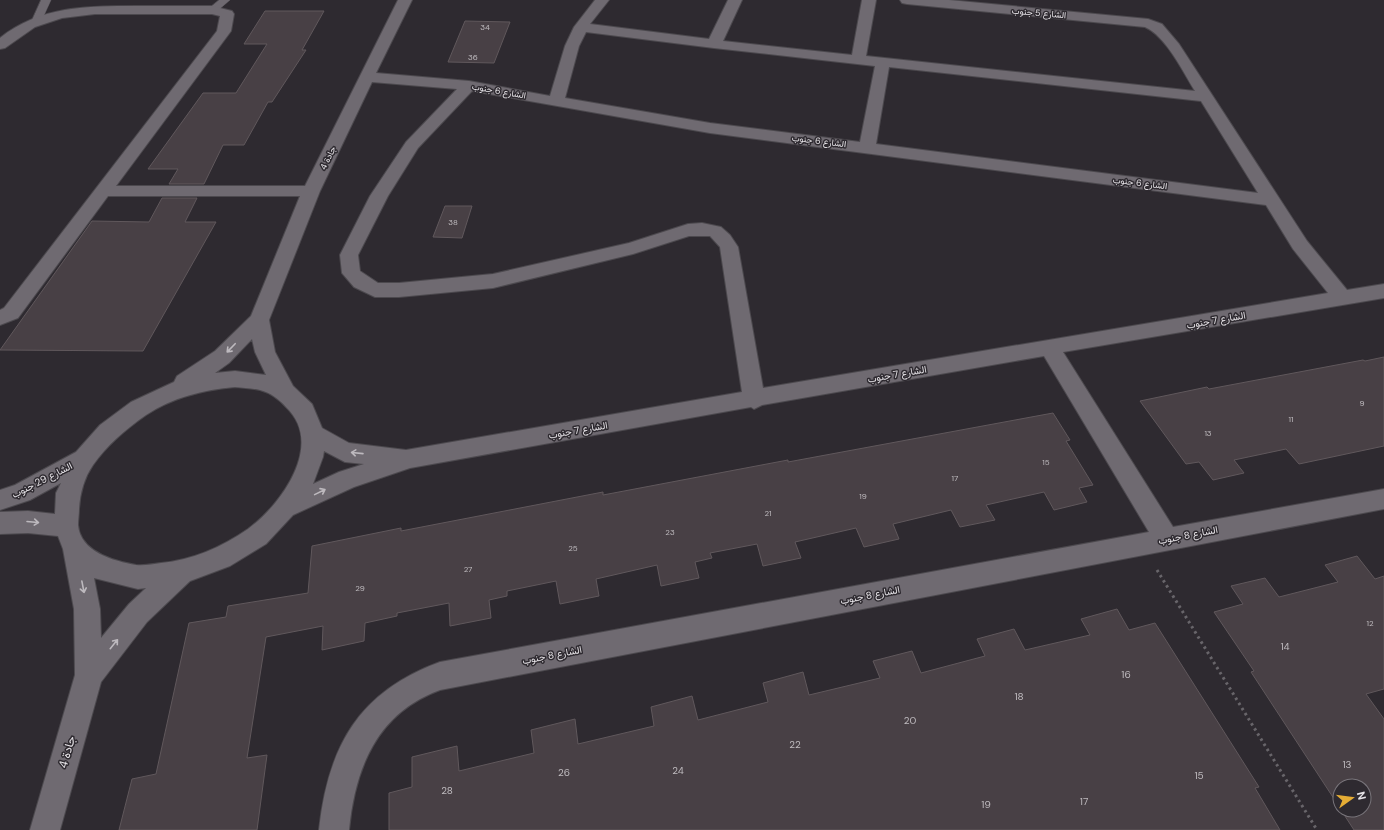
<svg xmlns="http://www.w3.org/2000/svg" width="1384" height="830" font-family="'DM Sans',Vazirmatn,sans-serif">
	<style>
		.building { fill: #484045; stroke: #60585c }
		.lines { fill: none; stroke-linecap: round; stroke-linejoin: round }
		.service-casing { stroke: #4c494e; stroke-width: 1 }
		.minor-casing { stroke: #4c494e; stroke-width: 2 }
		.path { stroke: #68656a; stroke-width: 3; stroke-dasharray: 2.5 3.5; stroke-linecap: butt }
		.service { fill: #6f6a71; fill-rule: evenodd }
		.minor { fill: #6f6a71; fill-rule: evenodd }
		.oneway { stroke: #bdb9be }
		.labels { text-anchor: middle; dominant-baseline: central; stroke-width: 3; stroke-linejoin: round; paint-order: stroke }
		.number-label { font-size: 8px; fill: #bfbbbf }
		.far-street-label { font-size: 9px; fill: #e7e4e8; stroke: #2e2a30 }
		.street-label { font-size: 10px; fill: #e7e4e8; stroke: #2e2a30 }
		.near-number-label { font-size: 10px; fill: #bfbbbf }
		.near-street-label { font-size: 12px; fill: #e7e4e8; stroke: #2e2a30 }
	</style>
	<rect width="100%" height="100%" fill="#2e2a30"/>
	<path class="building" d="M265 11H324L302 50H306L272 102H268L244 145H223L204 184H169L178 169H148L203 93H236L267 44H244Z
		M465 21 510 22 494 63 448 62Z
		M162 198H197L185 222H216L143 351 0 350 92 221 149 222Z
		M445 206H472L462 238 433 237Z
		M1384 357V446L1299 464 1286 449 1234 460 1244 473 1213 480 1199 462 1186 464 1140 401 1207 387 1209 389 1363 360 1365 361Z
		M1053 413 1070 440 1066 441 1093 485 1079 488 1087 502 1054 510 1044 492 986 505 995 520 960 527 951 510 893 524 899 539 864 547 856 528 795 542 801 558 763 566 757 544 710 553 712 558 695 562 699 578 661 586 657 565 596 579 599 596 560 604 556 581 507 591V596L489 600 491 618 450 626 449 603 397 613V616L365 623 364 641 322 650 323 626 266 637 247 758 267 755 257 830H119L132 779 156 774 189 623 226 617 228 606 308 593 312 546 401 528V531L603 492V495L788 460V462Z
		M1357 556 1375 579 1384 576V689L1366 694 1384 719V830H1354L1341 810H1364V786H1340V808L1251 672 1254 671 1214 612 1243 604 1231 586 1265 578 1279 597 1338 582 1325 565Z
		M1117 609 1129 630 1155 623 1259 787 1255 788 1280 830H389V793L412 787V757L457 746 459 771 534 753 531 730 575 719 578 744 654 726 651 707 692 696 698 720 768 702 763 683 803 672 809 695 880 678 873 661 912 651 921 673 985 656 977 639 1014 629 1025 650 1090 635 1081 619Z"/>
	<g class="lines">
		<defs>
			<path id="service" d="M41 0H51L41 22H33L32 20Z
				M219 0H230L216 12H208L207 10Z"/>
			<path id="minor" d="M398 0H412L376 73 469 81 550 96 565 46 574 27 595 0H609L590 24 709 39 728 0H742L723 41 852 55 862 0H876L866 56 1195 91C1183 72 1166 36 1145 27L907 4 902 3 900 0H949L1148 19 1162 24 1179 44 1307 241 1347 290 1384 284V298L1063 352 1173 527 1384 489V509L440 690C377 713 355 768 349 830H319C328 747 358 692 440 662L1149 532 1044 356 762 405 754 409 751 407 410 468 354 487 293 515 266 544 230 566 190 581 147 622 101 682 60 830H30L75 675 74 609 63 549 58 536 28 533 0 534V512L28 511 55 514 56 493 61 483 30 500 0 510V490L15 485 76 452 100 425 131 402 174 382 177 376 215 351 251 316 300 196H108L18 318 0 325V310L4 308 217 31 220 16 212 14H95L62 18 35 27 5 48 0 49V38C40 6 87 6 136 6 161 6 187 6 212 6L232 11 234 14 231 31 116 186H305ZM586 32 714 48 875 66 860 142 710 123 565 98 579 46ZM889 67 1201 101 1258 193 876 144ZM372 82 457 89 406 142 370 196 340 255 342 273 354 287 375 297H399L493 288 633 254 689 236H710L720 247 742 392 406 450 349 443 322 428 312 404 293 386 275 352 269 320 320 191ZM472 91 710 133 1266 205 1293 249 1328 293 763 388 738 247 730 235 721 227 702 223 688 224 629 243 493 274 399 283H378L360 271 358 255 388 196 418 148ZM252 339 255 352 266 375 235 371 215 373 229 363ZM235 387C243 388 252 388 260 390 271 393 279 399 286 407 325 444 282 504 248 529 222 547 192 560 161 563 153 564 144 566 136 565 114 561 80 552 78 525 78 520 79 514 79 509 80 493 84 478 93 465 107 445 126 429 146 415 173 397 203 390 235 387ZM324 451 345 462 364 464 339 472 313 484 323 457ZM94 578 138 589 146 588 129 604 101 638 100 609Z"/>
		</defs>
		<use href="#service" class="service-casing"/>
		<use href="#minor" class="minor-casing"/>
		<path class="path" d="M1157 570 1317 830"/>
		<use href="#service" class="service"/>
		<use href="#minor" class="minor"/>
	</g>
	<defs><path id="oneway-shaft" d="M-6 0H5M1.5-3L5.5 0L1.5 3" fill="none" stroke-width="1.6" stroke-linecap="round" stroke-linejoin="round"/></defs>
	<g class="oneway">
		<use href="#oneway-shaft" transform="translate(231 348) rotate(134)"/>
		<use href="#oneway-shaft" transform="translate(357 453) rotate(-174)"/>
		<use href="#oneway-shaft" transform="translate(320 492) rotate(-26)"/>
		<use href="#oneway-shaft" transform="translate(33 522) rotate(5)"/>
		<use href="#oneway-shaft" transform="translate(83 587) rotate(79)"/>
		<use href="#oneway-shaft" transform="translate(114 644) rotate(-51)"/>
	</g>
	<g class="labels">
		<g class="number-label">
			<text x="485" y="27">34</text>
			<text x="473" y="57">36</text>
			<text x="453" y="222">38</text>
			<text x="1362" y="403">9</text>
			<text x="1291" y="419">11</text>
			<text x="1208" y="433">13</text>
			<text x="1046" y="462">15</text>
			<text x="955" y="478">17</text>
			<text x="863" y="496">19</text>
			<text x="768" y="513">21</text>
			<text x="670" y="532">23</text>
			<text x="573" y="548">25</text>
			<text x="468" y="569">27</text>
			<text x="360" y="588">29</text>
			<text x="1370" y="623">12</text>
		</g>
		<g class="far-street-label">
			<text transform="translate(1039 13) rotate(5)">الشارع 5 جنوب</text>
			<text transform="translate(499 91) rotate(10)">الشارع 6 جنوب</text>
			<text transform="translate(819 141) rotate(7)">الشارع 6 جنوب</text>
			<text transform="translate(328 158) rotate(-64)">جادة 4</text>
			<text transform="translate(1140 183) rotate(7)">الشارع 6 جنوب</text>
		</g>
		<g class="street-label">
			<text transform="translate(1216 320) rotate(-10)">الشارع 7 جنوب</text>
			<text transform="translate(897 374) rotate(-10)">الشارع 7 جنوب</text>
			<text transform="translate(578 430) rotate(-10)">الشارع 7 جنوب</text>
			<text transform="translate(42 480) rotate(-27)">الشارع 29 جنوب</text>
			<text transform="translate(1188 535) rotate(-11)">الشارع 8 جنوب</text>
			<text transform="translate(870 595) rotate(-11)">الشارع 8 جنوب</text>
			<text transform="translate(552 655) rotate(-11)">الشارع 8 جنوب</text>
		</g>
		<g class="near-number-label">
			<text x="1285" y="646">14</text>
			<text x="1126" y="674">16</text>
			<text x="1019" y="696">18</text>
			<text x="910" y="720">20</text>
			<text x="795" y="744">22</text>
			<text x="1347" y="764">13</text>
			<text x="678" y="770">24</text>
			<text x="564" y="772">26</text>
			<text x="1199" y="775">15</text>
			<text x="447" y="790">28</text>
			<text x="1084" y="801">17</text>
			<text x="986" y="804">19</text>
		</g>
		<g class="near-street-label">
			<text transform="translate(67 752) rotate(-74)">جادة 4</text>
		</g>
	</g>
	<g transform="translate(1352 798) rotate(76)"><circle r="19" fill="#2e2a30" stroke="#78747a"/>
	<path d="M0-3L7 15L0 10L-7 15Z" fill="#e5ad35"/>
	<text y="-6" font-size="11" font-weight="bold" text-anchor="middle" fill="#e7e4e8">N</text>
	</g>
</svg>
